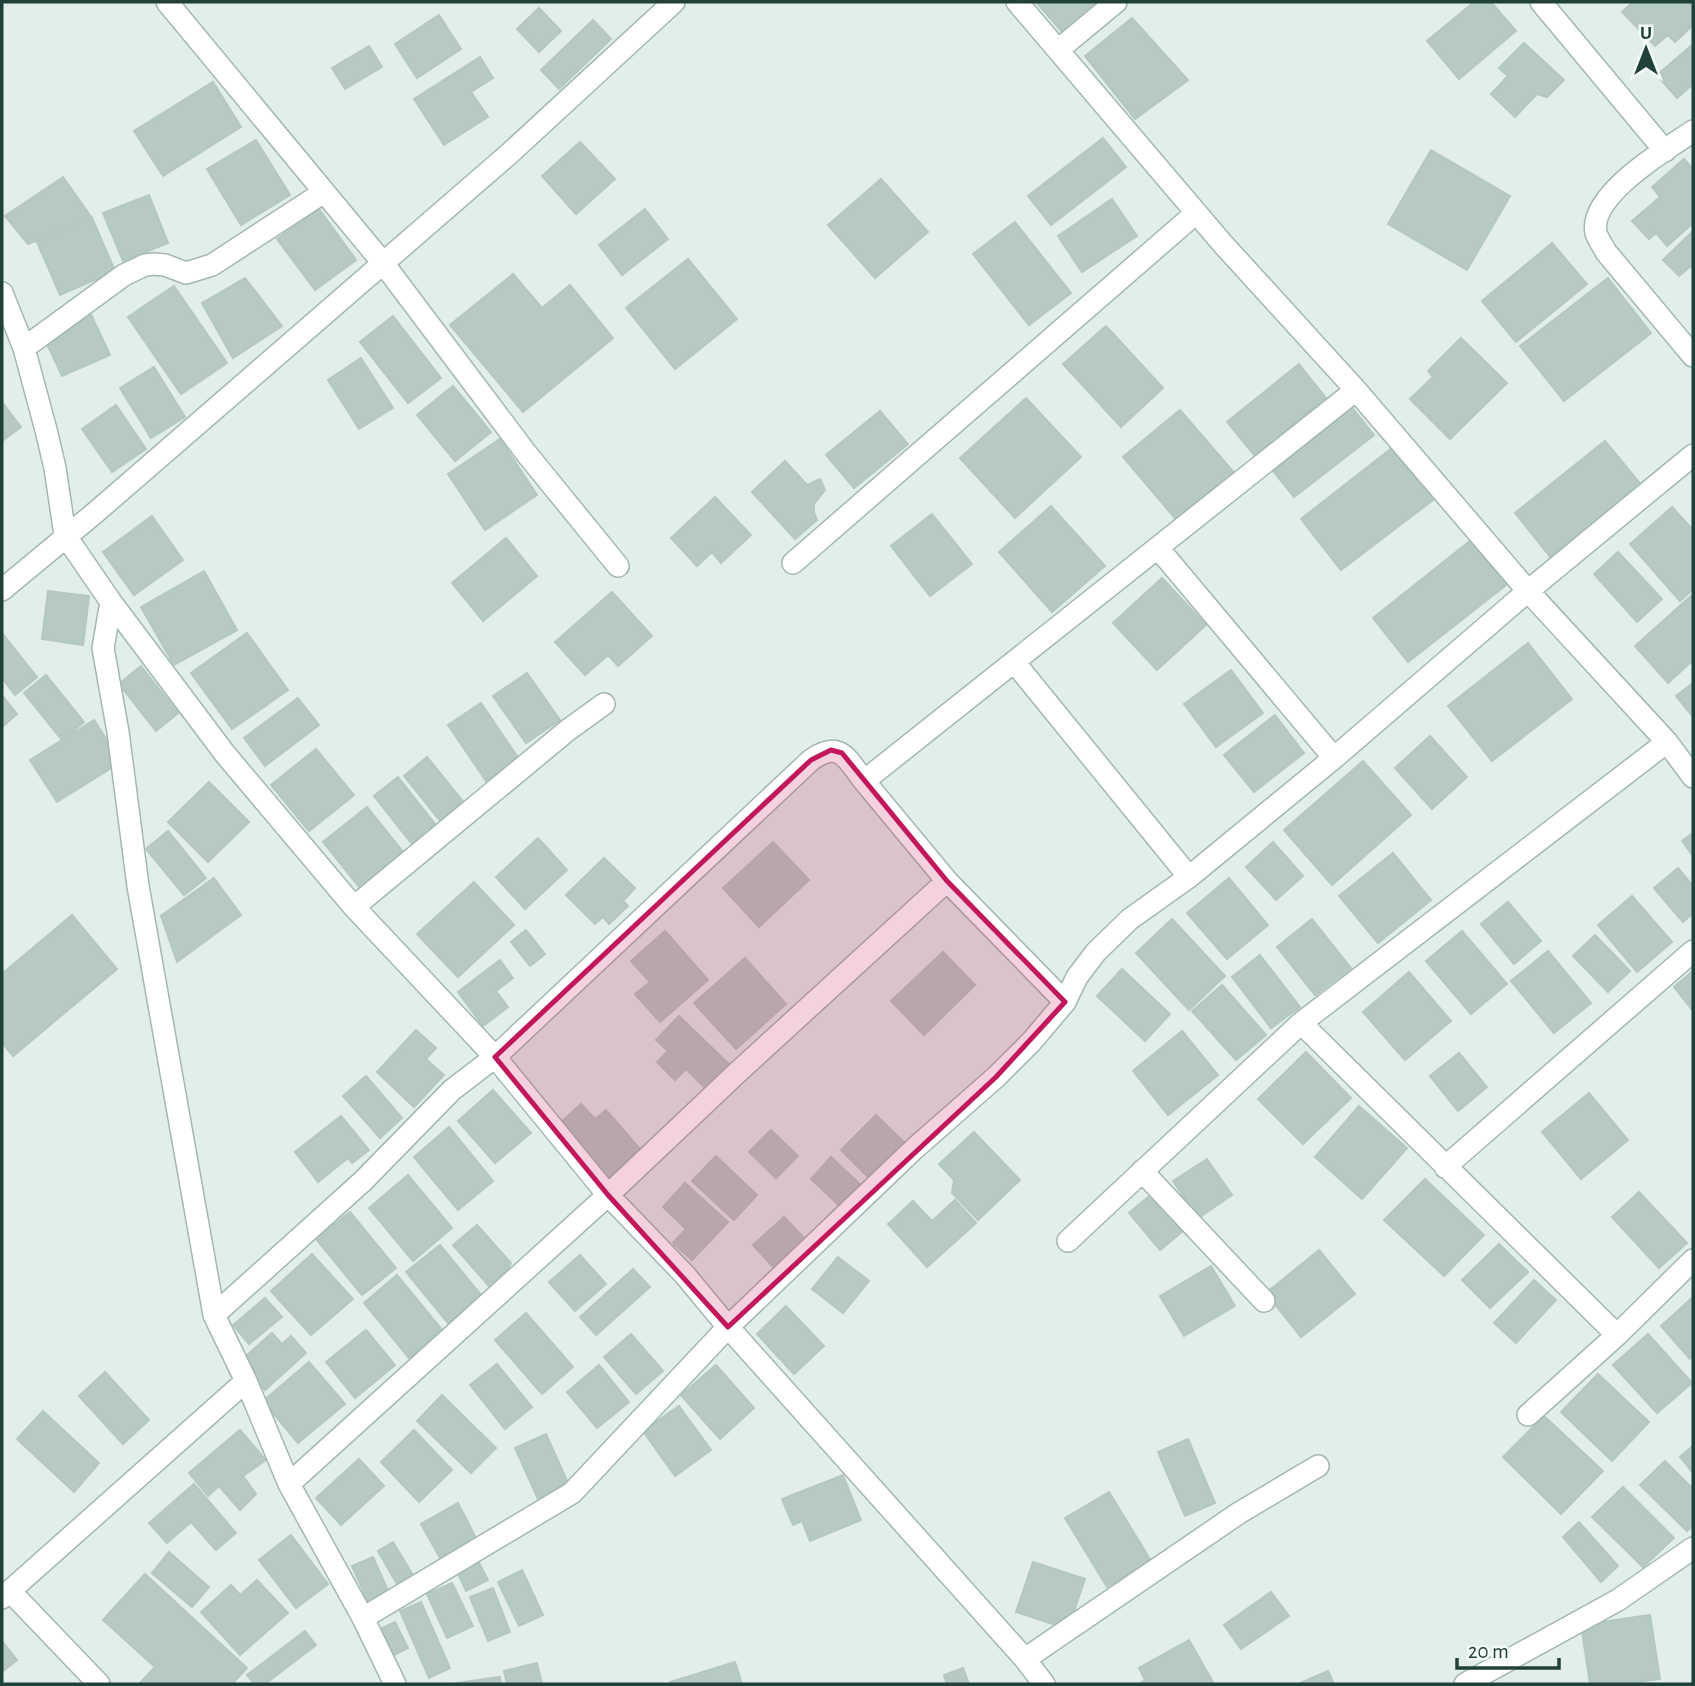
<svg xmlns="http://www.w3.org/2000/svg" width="1695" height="1686" font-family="'Alegreya Sans',sans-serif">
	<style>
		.building { fill: #b7c9c3; stroke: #b4c8c1; stroke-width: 2 }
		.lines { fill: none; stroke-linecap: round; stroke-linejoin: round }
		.street-casing { stroke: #a4b7b1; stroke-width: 24 }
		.street { stroke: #fff; stroke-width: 21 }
		.marked { fill: #c2185b; fill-opacity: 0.2; stroke: #c2185b; stroke-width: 5; stroke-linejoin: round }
	</style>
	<rect width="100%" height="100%" fill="#e2eee9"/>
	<path class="building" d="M1036 2H1101L1064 34Z
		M1474 2H1491L1516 31 1459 79 1427 41Z
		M1633 2H1693V25L1675 42 1668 35 1655 46 1622 12Z
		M539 8 561 31 539 52 517 29Z
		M439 15 461 49 417 78 395 44Z
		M1132 18 1188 80 1135 119 1085 56Z
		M593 20 611 39 559 89 541 70Z
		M1524 43 1564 80 1547 97 1537 94 1515 117 1491 94 1508 76 1499 68Z
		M1692 45 1693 84 1677 98 1657 75Z
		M369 46 382 67 345 89 332 68Z
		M480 57 493 78 471 92 488 117 444 145 414 99Z
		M213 82 241 127 163 176 134 131Z
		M1103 138 1126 167 1051 225 1028 196Z
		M256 140 290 195 241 225 207 169Z
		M580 142 615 179 576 214 542 176Z
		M1431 150 1510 196 1467 270 1388 224Z
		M1684 159 1693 169V223L1667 246 1656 233 1649 239 1632 221 1660 197 1652 187Z
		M63 177 92 218 28 244 5 216Z
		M881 179 928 232 875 278 828 225Z
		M149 195 168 243 123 261 103 213Z
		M1112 199 1137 236 1082 272 1058 236Z
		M319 209 356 260 315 290 277 239Z
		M645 209 668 239 622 275 599 245Z
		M92 218 115 271 60 295 37 242Z
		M1015 222 1071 293 1029 325 973 254Z
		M1693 231V268L1691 266 1679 276 1663 260Z
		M1552 243 1587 284 1516 342 1482 301Z
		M688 259 737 319 675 369 626 308Z
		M513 274 542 308 570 285 613 338 523 412 450 325Z
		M245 278 282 326 233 358 202 303Z
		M1608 278 1651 333 1564 401 1520 346Z
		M174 286 227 363 181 394 128 317Z
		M89 310 110 355 62 376 48 346Z
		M393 316 441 378 408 403 360 342Z
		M1106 326 1163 388 1121 427 1063 364Z
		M1461 338 1507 383 1450 439 1410 399 1433 377 1428 371Z
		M361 358 393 408 359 429 328 380Z
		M1299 364 1326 398 1255 456 1227 422Z
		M154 367 185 417 151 438 120 388Z
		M453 386 491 432 455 461 417 415Z
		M1026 398 1081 457 1015 518 960 458Z
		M2 402 21 427 2 441Z
		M1349 404 1374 435 1294 497 1269 466Z
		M116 405 146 449 112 472 82 429Z
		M1180 410 1236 475 1179 523 1123 457Z
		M880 411 908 444 854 488 826 455Z
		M500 439 537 495 485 530 448 474Z
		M1605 441 1643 487 1552 559 1515 513Z
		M1392 448 1433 500 1341 570 1301 519Z
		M785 461 807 485 820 479 825 490 814 504V512L817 520 795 539 752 492Z
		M715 497 751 535 721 563 712 552 697 566 671 538Z
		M1051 506 1105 566 1052 612 999 552Z
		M1672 507 1693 530V589L1680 601 1630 544Z
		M932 514 972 564 930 596 891 546Z
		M152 516 183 560 134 595 103 552Z
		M506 538 537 576 483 621 452 583Z
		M1470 541 1506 585 1408 662 1373 618Z
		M1618 552 1662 599 1637 622 1594 574Z
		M204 571 237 630 174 665 141 607Z
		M1162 578 1206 625 1157 670 1113 623Z
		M48 591 89 596 83 645 42 639Z
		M612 592 652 636 618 666 608 655 585 675 555 642Z
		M1691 596 1693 598V660L1668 683 1635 646Z
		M2 633 37 677 15 695 2 678Z
		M247 633 288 690 232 729 191 673Z
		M1528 643 1572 699 1492 761 1448 706Z
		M141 666 178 713 156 731 119 684Z
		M1231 670 1263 713 1216 747 1184 704Z
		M527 673 560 720 526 743 493 696Z
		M46 675 84 722 62 740 24 693Z
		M1693 683V717L1676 696Z
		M2 695 17 714 2 727Z
		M298 698 319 725 265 766 244 738Z
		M481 703 519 759 486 781 448 725Z
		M1275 715 1304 753 1254 792 1224 755Z
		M94 720 121 762 57 802 30 760Z
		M1430 736 1467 777 1432 809 1395 768Z
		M316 749 354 795 309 831 271 785Z
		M427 757 466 805 442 823 404 776Z
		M1363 761 1411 815 1332 885 1284 830Z
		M398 777 436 825 412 844 374 796Z
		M209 782 249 822 208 862 168 822Z
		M367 807 404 853 360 888 323 842Z
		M168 831 206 878 184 895 146 849Z
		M1693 833V856L1682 841Z
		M538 838 567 870 525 909 496 877Z
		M773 842 809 880 759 927 723 888Z
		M1273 842 1303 876 1276 900 1246 867Z
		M1393 853 1431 900 1378 943 1339 896Z
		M604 858 635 888 623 901 628 906 609 924 603 917 595 924 566 895Z
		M1678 868 1693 886V913L1683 922 1654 888Z
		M214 878 241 915 177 962 161 916Z
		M1229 878 1268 925 1227 959 1187 913Z
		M474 882 514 925 458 977 417 934Z
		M1632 896 1672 942 1637 972 1598 925Z
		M1508 902 1541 941 1514 964 1481 924Z
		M72 915 117 969 13 1056 2 1043V974Z
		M1172 919 1225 976 1189 1010 1136 953Z
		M1312 919 1351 968 1315 995 1277 947Z
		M526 930 545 954 530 966 511 942Z
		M665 931 708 980 660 1022 635 994 650 982 631 961Z
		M1462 931 1507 984 1471 1014 1426 961Z
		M1595 935 1630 971 1608 992 1573 956Z
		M1548 951 1591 1003 1554 1033 1511 981Z
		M943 952 975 985 924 1035 891 1001Z
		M1260 955 1300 1007 1271 1028 1232 977Z
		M745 958 786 1004 736 1049 694 1003Z
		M500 960 513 978 496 991 508 1007 483 1026 458 992Z
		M1122 969 1170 1014 1145 1041 1097 996Z
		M1693 971V1011L1674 987Z
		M1409 972 1451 1021 1405 1060 1363 1012Z
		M1222 985 1266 1035 1236 1060 1192 1011Z
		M679 1016 731 1066 707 1090 686 1069 675 1080 657 1062 668 1051 656 1040Z
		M416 1030 436 1048 426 1059 444 1075 414 1107 377 1072Z
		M1182 1031 1218 1075 1168 1115 1133 1071Z
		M1306 1052 1351 1098 1303 1144 1258 1099Z
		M1459 1053 1487 1087 1458 1111 1430 1076Z
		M366 1076 402 1118 380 1138 343 1096Z
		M493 1090 531 1133 495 1163 458 1121Z
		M1589 1093 1628 1140 1581 1179 1542 1132Z
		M581 1104 595 1119 606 1110 640 1149 608 1179 559 1124Z
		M1359 1106 1407 1148 1362 1199 1315 1157Z
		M876 1115 908 1146 872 1181 841 1150Z
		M341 1116 369 1150 352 1163 348 1158 318 1182 295 1152Z
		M449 1127 493 1181 458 1210 414 1157Z
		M771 1130 798 1156 776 1178 749 1152Z
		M974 1132 1020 1180 978 1220 952 1193 954 1180 939 1164Z
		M716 1156 757 1195 734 1220 692 1181Z
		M831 1157 863 1187 842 1208 811 1179Z
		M1207 1159 1232 1195 1198 1218 1173 1181Z
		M408 1175 452 1228 413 1261 369 1208Z
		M1425 1179 1484 1235 1444 1276 1384 1220Z
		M685 1183 728 1222 692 1260 673 1243 686 1229 663 1207Z
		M1639 1192 1687 1243 1659 1268 1612 1217Z
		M1153 1193 1184 1230 1160 1250 1129 1213Z
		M955 1200 976 1223 927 1267 888 1224 913 1201 932 1221Z
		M350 1212 396 1268 362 1295 316 1239Z
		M784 1217 807 1241 776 1270 753 1245Z
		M477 1225 511 1263 495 1293 453 1245Z
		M1499 1244 1528 1272 1490 1308 1462 1280Z
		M440 1245 486 1301 452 1328 406 1272Z
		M1319 1250 1355 1294 1301 1337 1266 1293Z
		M312 1254 353 1299 311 1335 271 1291Z
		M580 1255 606 1284 575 1311 549 1282Z
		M838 1257 869 1281 843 1313 812 1289Z
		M1211 1266 1235 1306 1184 1336 1160 1296Z
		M633 1269 650 1287 596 1335 580 1317Z
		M397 1275 443 1331 409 1358 364 1303Z
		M1534 1280 1556 1300 1516 1343 1494 1323Z
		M1693 1297V1356L1690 1359 1661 1326Z
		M265 1298 282 1317 249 1344 233 1325Z
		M786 1306 824 1346 794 1374 757 1334Z
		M526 1313 573 1367 542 1394 495 1340Z
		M366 1330 395 1365 355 1398 326 1362Z
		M272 1333 282 1344 291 1336 306 1353 265 1390 239 1362Z
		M631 1334 663 1371 636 1394 604 1357Z
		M1648 1334 1692 1383 1657 1413 1613 1365Z
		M309 1362 345 1404 298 1443 263 1401Z
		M497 1364 532 1407 505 1429 470 1385Z
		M599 1365 629 1402 597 1428 567 1392Z
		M716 1365 754 1408 720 1439 681 1395Z
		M105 1372 149 1420 123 1444 79 1396Z
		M1598 1374 1649 1422 1612 1461 1561 1412Z
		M442 1395 496 1448 471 1473 417 1421Z
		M679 1406 711 1450 675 1476 643 1431Z
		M43 1411 99 1463 74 1492 17 1439Z
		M1544 1416 1603 1471 1561 1514 1503 1457Z
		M240 1430 266 1460 243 1476 256 1494 240 1510 219 1486 208 1496 189 1473Z
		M414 1430 452 1470 419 1502 381 1462Z
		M546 1434 569 1485 538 1499 515 1448Z
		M1188 1439 1215 1503 1185 1516 1158 1452Z
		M1693 1446V1473L1680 1457Z
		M359 1459 384 1486 341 1525 316 1498Z
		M1665 1461 1693 1489V1525L1687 1531 1640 1485Z
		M843 1475 861 1520 810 1541 802 1521 793 1525 782 1499Z
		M194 1484 236 1533 216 1550 191 1522 167 1543 149 1523Z
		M1623 1487 1674 1538 1643 1567 1592 1517Z
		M1109 1492 1151 1561 1107 1587 1065 1518Z
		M458 1503 476 1538 440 1558 421 1524Z
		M1579 1522 1618 1566 1601 1582 1563 1537Z
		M291 1535 328 1584 296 1608 259 1560Z
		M393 1542 417 1582 401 1591 378 1551Z
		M169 1552 209 1587 192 1607 152 1573Z
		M373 1557 391 1597 370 1606 352 1566Z
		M476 1557 488 1580 466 1591 455 1567Z
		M1033 1562 1085 1579 1068 1629 1016 1612Z
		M522 1570 543 1615 519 1626 498 1582Z
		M145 1574 247 1668 232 1684H139L155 1667 103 1620Z
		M257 1580 288 1613 240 1655 201 1612 231 1585 240 1595Z
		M452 1583 473 1626 447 1638 427 1594Z
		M493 1588 510 1632 488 1641 470 1597Z
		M1271 1592 1289 1616 1241 1649 1224 1625Z
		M421 1602 450 1668 429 1678 400 1611Z
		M1650 1615 1660 1679 1625 1684H1590L1581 1625Z
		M395 1622 408 1648 392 1656 380 1629Z
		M305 1631 316 1645 265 1684H254L247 1675Z
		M1189 1640 1214 1684H1139L1145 1680 1139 1668Z
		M2 1641 17 1660 2 1672Z
		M735 1662 742 1684H671L670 1682Z
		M537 1663 542 1684H507L504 1671Z
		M963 1668 969 1684H947L944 1675Z
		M1328 1671 1334 1684H1298Z
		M500 1677 501 1684H456V1683Z"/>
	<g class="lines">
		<defs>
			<path id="street" d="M167 2 383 263 526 453 618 566
				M1017 2 1222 243 1356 390 1528 591 1667 742 1693 777
				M1541 2 1665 151
				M1058 50 1116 2
				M1693 131C1667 149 1588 195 1596 233 1598 239 1603 246 1606 252L1693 356
				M2 293 24 348 46 430 55 468 65 535 111 602 225 754 354 907 495 1057 608 1195 685 1275 728 1327 1025 1659 1044 1684
				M24 348 124 275 145 265 154 264 165 265 186 273 212 265 324 192
				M1158 548 1334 758
				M793 563 1196 213
				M2 590 96 512 509 154 674 2
				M111 602 103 648 118 732 138 886 214 1315 246 1381 289 1484 363 1618 395 1684
				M1015 663 1189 877
				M864 781 947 881 1065 1002
				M354 907 568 730 604 704
				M1301 1023 1617 1335
				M1445 1167 1693 951
				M1142 1171 1264 1301
				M1068 1241 1301 1023 1667 742
				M214 1315 363 1181 452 1090 495 1057 811 760C840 739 847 759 864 781L1356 390
				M1528 1415 1617 1335 1693 1260
				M289 1484 608 1195 739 1071 947 881
				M10 1591 99 1684
				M2 1598 246 1381
				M363 1618 572 1493 728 1327 914 1149 996 1077 1032 1041 1065 1002 1077 977 1096 952 1130 919 1189 877 1334 758 1528 591 1693 455
				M1025 1659 1239 1513 1318 1466
				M1465 1684 1618 1600 1693 1548"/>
		</defs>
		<use href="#street" class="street-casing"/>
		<use href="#street" class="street"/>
	</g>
	<path class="marked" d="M831 750 842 753 947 881 1065 1002 996 1077 728 1327 608 1195 495 1057 811 760Z"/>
	<rect width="1695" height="1686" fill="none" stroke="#20413a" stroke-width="7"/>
	<g transform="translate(1646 49)" stroke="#f3faf7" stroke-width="5" paint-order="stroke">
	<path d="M0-5L12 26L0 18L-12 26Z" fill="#20413a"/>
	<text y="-10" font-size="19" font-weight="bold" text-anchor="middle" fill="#20413a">U</text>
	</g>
	<path d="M1457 1658v10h102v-10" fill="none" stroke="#20413a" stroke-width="3.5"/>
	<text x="1468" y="1658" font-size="21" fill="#20413a" stroke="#f3faf7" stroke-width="5" paint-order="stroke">20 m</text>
</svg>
